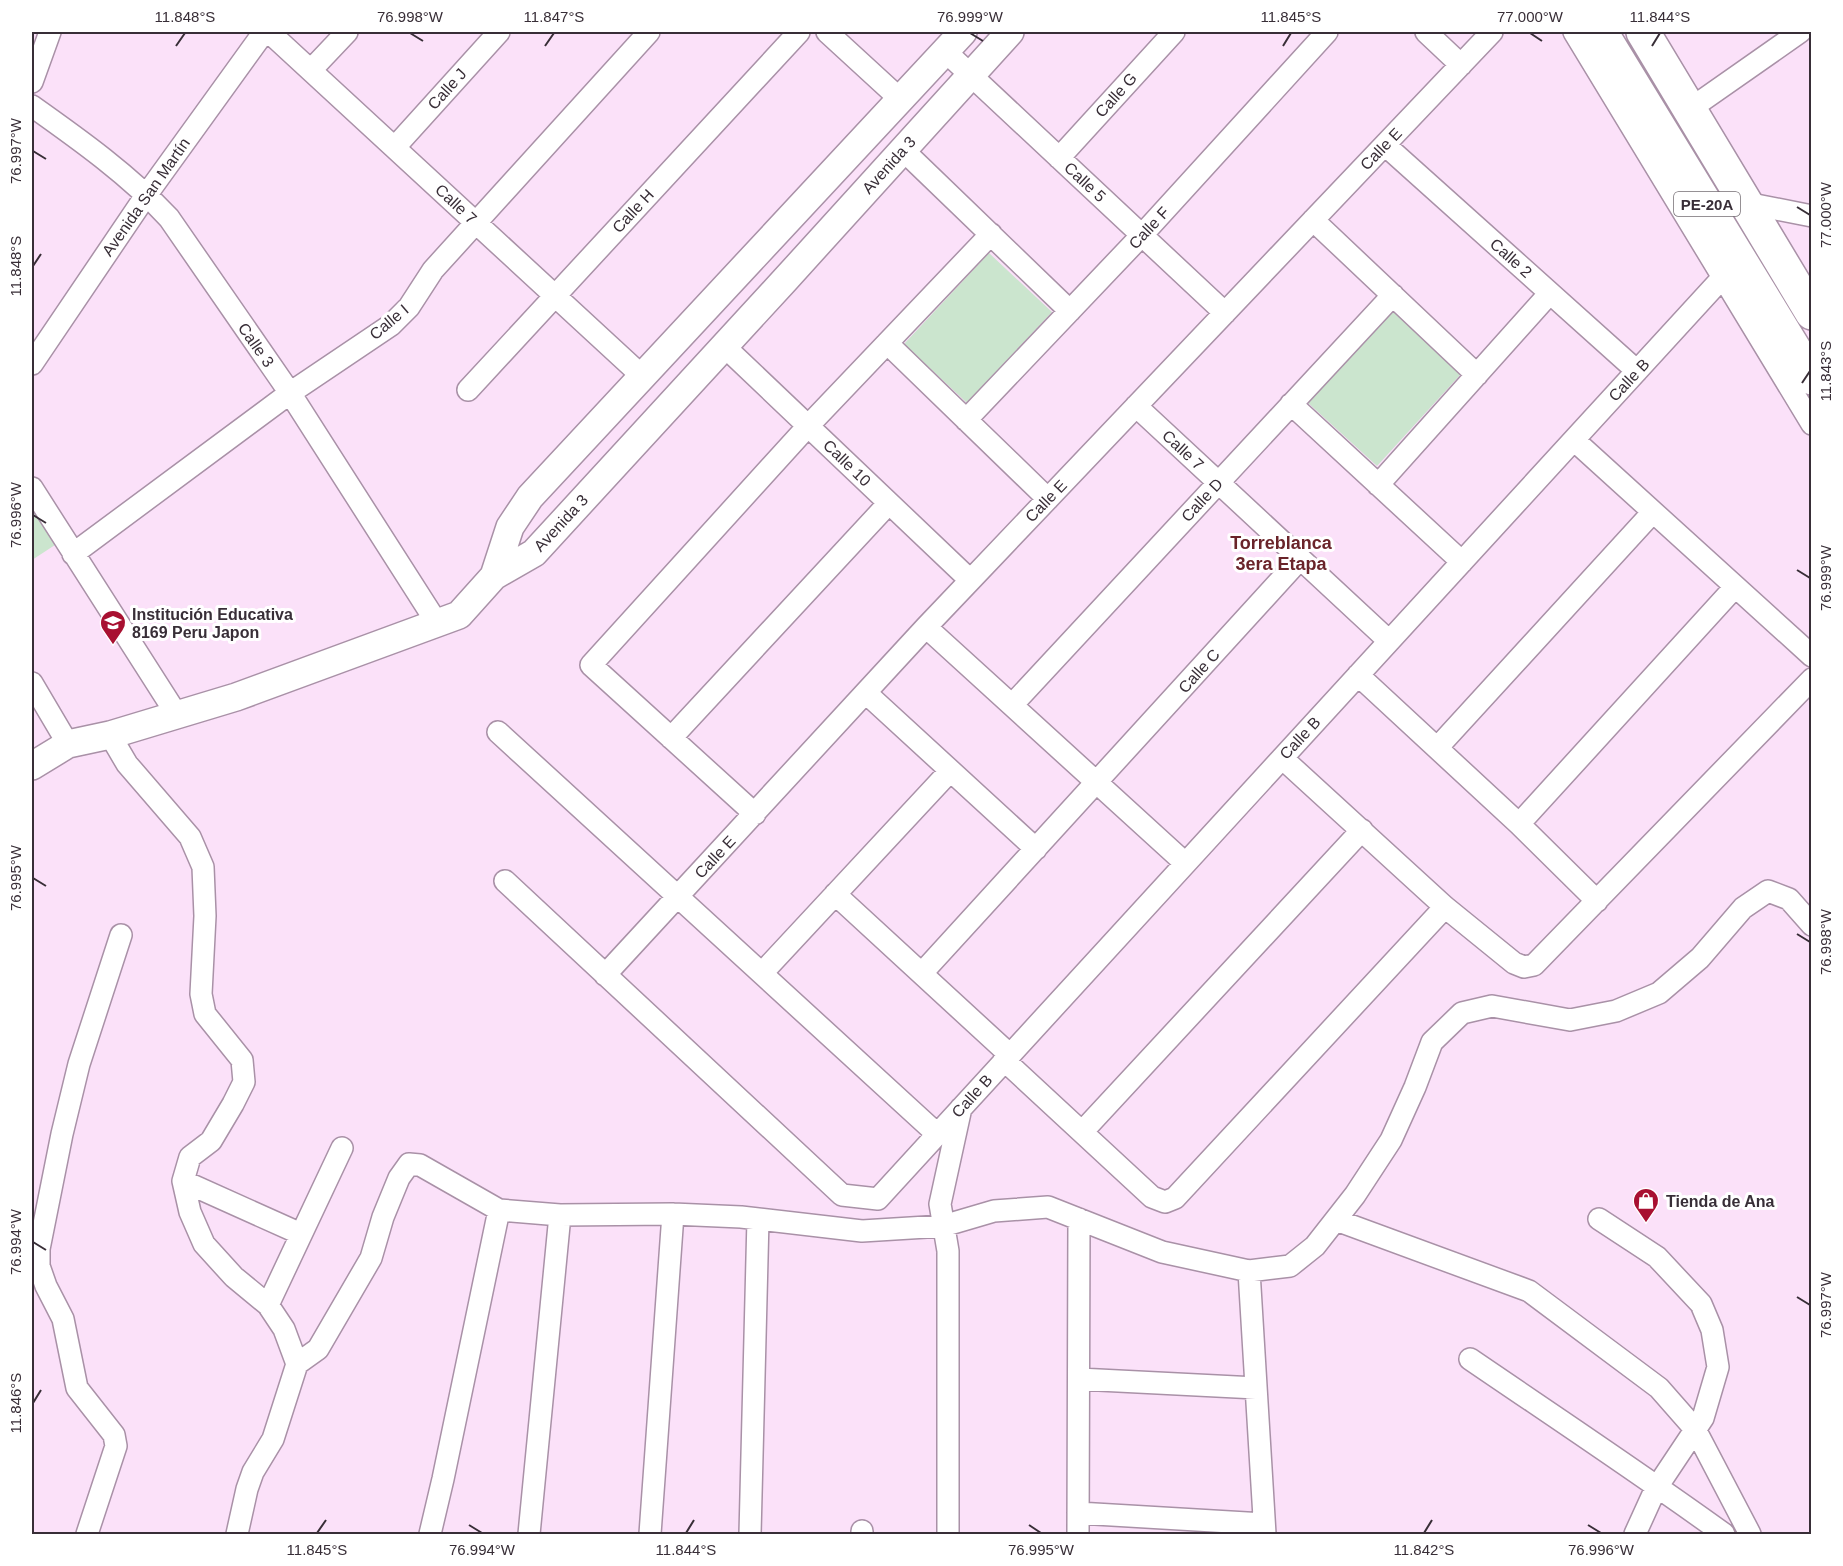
<svg xmlns="http://www.w3.org/2000/svg" width="1843" height="1566" font-family="Arial,sans-serif">
	<style>
		.green { fill: #cbe5ce }
		.lines { fill: none; stroke-linecap: round; stroke-linejoin: round }
		.minor-casing { stroke: #a991a7; stroke-width: 24 }
		.tertiary-casing { stroke: #a991a7; stroke-width: 30 }
		.trunk-casing { stroke: #a991a7; stroke-width: 36 }
		.minor { stroke: #fff; stroke-width: 21 }
		.tertiary { stroke: #fff; stroke-width: 27 }
		.trunk { stroke: #fff; stroke-width: 33 }
		.ticks { fill: none; stroke: #382e37; stroke-width: 2 }
		.labels { text-anchor: middle; dominant-baseline: central; stroke-width: 6; stroke-linejoin: round; paint-order: stroke }
		.shield { fill: #fff; stroke: #746d73; stroke-width: 1.5 }
		.shield-label { font-size: 15px; font-weight: bold; fill: #382e37 }
		.street-label { font-size: 16px; fill: #382e37; stroke: #fff }
		.poi-label { font-size: 16px; font-weight: bold; fill: #382e37; stroke: #fff; text-anchor: start }
		.neighbourhood-label { font-size: 18px; font-weight: bold; fill: #6a242a; stroke: #fff }
		.neatline { fill: none; stroke: #382e37; stroke-width: 2 }
		.ticks-label { font-size: 15px; text-anchor: middle; fill: #382e37 }
	</style>
	<rect width="100%" height="100%" fill="#fbe1f9"/>
	<path class="green" d="M989 253 1052 312 967 403 904 344Z
		M1392 309 1462 373 1377 466 1307 402Z
		M32 507 55 545 32 560Z"/>
	<g class="lines">
		<defs>
			<path id="minor" d="M269 32 642 376
				M827 32 900 99
				M1426 32 1461 65
				M1574 32 1812 424
				M945 51 1225 313
				M311 70 347 32
				M32 82 50 32
				M32 106C80 140 129 175 169 218L290 393 437 623
				M1690 109 1800 32
				M1385 145 1637 371
				M395 147 499 32
				M903 150 1070 311
				M1059 158 1174 32
				M1746 203 1812 216
				M1313 220 1477 375
				M887 343 1048 499
				M724 346 970 580
				M32 364 147 194 264 32
				M468 390 799 32
				M1291 404 1462 562
				M1136 406 1389 641
				M966 420 1142 235 1327 32
				M1574 440 1812 656
				M1378 485 1550 293
				M32 488 177 715
				M73 554 290 393 391 325 409 307 433 270 649 32
				M926 627 1185 863
				M1358 675 1519 824 1597 901
				M32 683 68 744
				M866 693 1036 849
				M1012 705 1393 295
				M498 732 937 1134
				M110 735 127 764 190 837 203 867 205 916 201 994 205 1014 242 1060 244 1082 233 1104 211 1141 190 1157 183 1181 190 1212 204 1244 234 1277 268 1305 284 1329 297 1364 273 1439 253 1472 247 1489 237 1534
				M671 738 889 503
				M1437 748 1653 512
				M1282 758 1445 907 1514 963 1524 967 1534 965 1812 679
				M755 814 591 665 808 426 991 234
				M1519 824 1735 587
				M505 881 842 1195 878 1199 1723 277
				M835 894 1010 1055
				M762 973 950 771
				M922 973 1300 559
				M605 975 926 627 1492 32
				M1004 1060 1152 1197 1165 1202 1175 1198 1445 907
				M1082 1132 1362 830
				M183 1181 301 1234
				M1599 1219 1657 1257 1701 1304 1712 1330 1718 1367 1703 1418 1655 1490 1635 1534
				M1336 1220 1529 1291 1659 1388 1695 1429 1750 1534
				M1249 1271 1265 1534
				M268 1305 342 1148
				M1470 1359C1555 1417 1641 1474 1724 1534
				M297 1364 318 1349 371 1258 383 1217 399 1178 409 1164 420 1165 499 1210 560 1215 673 1214 741 1217 862 1231 943 1226 994 1211 1048 1207 1162 1252 1249 1271 1290 1266 1315 1246 1355 1195 1391 1140 1415 1087 1432 1042 1462 1013 1492 1006 1570 1020 1616 1011 1659 993 1700 958 1743 908 1768 891 1789 899 1812 925
				M1079 1379 1256 1388
				M1078 1513 1264 1524
				M862 1531V1534
				M87 1534 116 1446 114 1435 77 1388 63 1319 46 1286 39 1266V1249L62 1134 79 1064 121 935
				M430 1534 443 1479 499 1210
				M529 1534 560 1215
				M650 1534 673 1214
				M750 1534 758 1219
				M948 1534V1251L940 1204 961 1108
				M1078 1534 1079 1219"/>
			<path id="tertiary" d="M494 576 510 527 530 497 963 32
				M32 766 68 744 110 735 236 697 459 615 494 576 534 553 784 281 1010 32"/>
			<path id="trunk" d="M1601 32 1812 378
				M1643 32 1812 313"/>
		</defs>
		<use href="#minor" class="minor-casing"/>
		<use href="#tertiary" class="tertiary-casing"/>
		<use href="#trunk" class="trunk-casing"/>
		<use href="#minor" class="minor"/>
		<use href="#tertiary" class="tertiary"/>
		<use href="#trunk" class="trunk"/>
	</g>
	<path class="ticks" d="M410 33 423 41M970 33 983 41M1530 33 1542 41M176 46 185 33M545 46 554 33M1283 46 1291 33M1652 46 1660 33M33 151 46 159M1797 207 1810 215M33 266 41 254M1802 383 1810 371M33 515 46 523M1797 570 1810 578M33 878 46 886M1797 934 1810 942M33 1242 46 1250M1797 1297 1810 1305M33 1403 41 1390M469 1525 482 1533M1029 1525 1041 1533M1588 1525 1601 1533M317 1533 326 1520M686 1533 694 1520M1424 1533 1432 1520"/>
	<defs>
		<symbol id="school-pin" viewBox="-11 -11 22 30"><path d="M0 17L-7.5 6A9.5 9.5 0 1 1 7.5 6Z" fill="#a81031" stroke="#fff"/><path d="M0-5L7-2L0 1L-7-2ZM-4 1L0 2.5L4 1V4Q0 6-4 4Z" fill="#fff"/></symbol>
		<symbol id="shop-pin" viewBox="-11 -11 22 30"><path d="M0 17L-7.5 6A9.5 9.5 0 1 1 7.5 6Z" fill="#a81031" stroke="#fff"/><path d="M-5-2.5h2.3a2.7 3.5 0 0 1 5.4 0H5L5.5 6h-11ZM-1.5-2.5h3a1.5 2.3 0 0 0-3 0Z" fill="#fff"/></symbol>
	</defs>
	<g fill-rule="evenodd">
		<use href="#school-pin" x="98" y="608" width="30" height="40"/>
		<use href="#shop-pin" x="1631" y="1186" width="30" height="40"/>
	</g>
	<g class="labels">
		<rect class="shield" x="1674" y="192" width="66" height="24" rx="4.5"/>
		<g class="shield-label">
			<text x="1707" y="204">PE-20A</text>
		</g>
		<g class="street-label">
			<text transform="translate(447 89) rotate(-48)">Calle J</text>
			<text transform="translate(1116 95) rotate(-48)">Calle G</text>
			<text transform="translate(1381 149) rotate(-46)">Calle E</text>
			<text transform="translate(889 165) rotate(-48)">Avenida 3</text>
			<text transform="translate(1085 182) rotate(43)">Calle 5</text>
			<text transform="translate(146 197) rotate(-55)">Avenida San Martín</text>
			<text transform="translate(456 204) rotate(43)">Calle 7</text>
			<text transform="translate(633 211) rotate(-47)">Calle H</text>
			<text transform="translate(1149 228) rotate(-47)">Calle F</text>
			<text transform="translate(1511 258) rotate(42)">Calle 2</text>
			<text transform="translate(389 322) rotate(-40)">Calle I</text>
			<text transform="translate(256 345) rotate(55)">Calle 3</text>
			<text transform="translate(1629 380) rotate(-47)">Calle B</text>
			<text transform="translate(1183 450) rotate(43)">Calle 7</text>
			<text transform="translate(847 463) rotate(44)">Calle 10</text>
			<text transform="translate(1202 500) rotate(-47)">Calle D</text>
			<text transform="translate(1046 501) rotate(-46)">Calle E</text>
			<text transform="translate(561 523) rotate(-47)">Avenida 3</text>
			<text transform="translate(1199 671) rotate(-48)">Calle C</text>
			<text transform="translate(1300 738) rotate(-47)">Calle B</text>
			<text transform="translate(715 857) rotate(-47)">Calle E</text>
			<text transform="translate(972 1096) rotate(-48)">Calle B</text>
		</g>
		<g class="poi-label">
			<text x="132" y="614">Institución Educativa<tspan x="132" dy="18">8169 Peru Japon</tspan></text>
			<text x="1666" y="1201">Tienda de Ana</text>
		</g>
		<g class="neighbourhood-label">
			<text x="1281" y="543">Torreblanca<tspan x="1281" dy="21">3era Etapa</tspan></text>
		</g>
	</g>
	<rect width="1843" height="1566" fill="none" stroke="#ffffff" stroke-width="66"/>
	<rect x="33" y="33" width="1777" height="1500" class="neatline"/>
	<g class="ticks-label">
		<text x="185" y="22">11.848°S</text>
		<text x="410" y="22">76.998°W</text>
		<text x="554" y="22">11.847°S</text>
		<text x="970" y="22">76.999°W</text>
		<text x="1291" y="22">11.845°S</text>
		<text x="1530" y="22">77.000°W</text>
		<text x="1660" y="22">11.844°S</text>
		<text transform="translate(16 151) rotate(-90)" y="5">76.997°W</text>
		<text transform="translate(1826 215) rotate(-90)" y="5">77.000°W</text>
		<text transform="translate(16 266) rotate(-90)" y="5">11.848°S</text>
		<text transform="translate(1826 371) rotate(-90)" y="5">11.843°S</text>
		<text transform="translate(16 515) rotate(-90)" y="5">76.996°W</text>
		<text transform="translate(1826 578) rotate(-90)" y="5">76.999°W</text>
		<text transform="translate(16 878) rotate(-90)" y="5">76.995°W</text>
		<text transform="translate(1826 942) rotate(-90)" y="5">76.998°W</text>
		<text transform="translate(16 1242) rotate(-90)" y="5">76.994°W</text>
		<text transform="translate(1826 1305) rotate(-90)" y="5">76.997°W</text>
		<text transform="translate(16 1403) rotate(-90)" y="5">11.846°S</text>
		<text x="317" y="1555">11.845°S</text>
		<text x="482" y="1555">76.994°W</text>
		<text x="686" y="1555">11.844°S</text>
		<text x="1041" y="1555">76.995°W</text>
		<text x="1424" y="1555">11.842°S</text>
		<text x="1601" y="1555">76.996°W</text>
	</g>
</svg>
